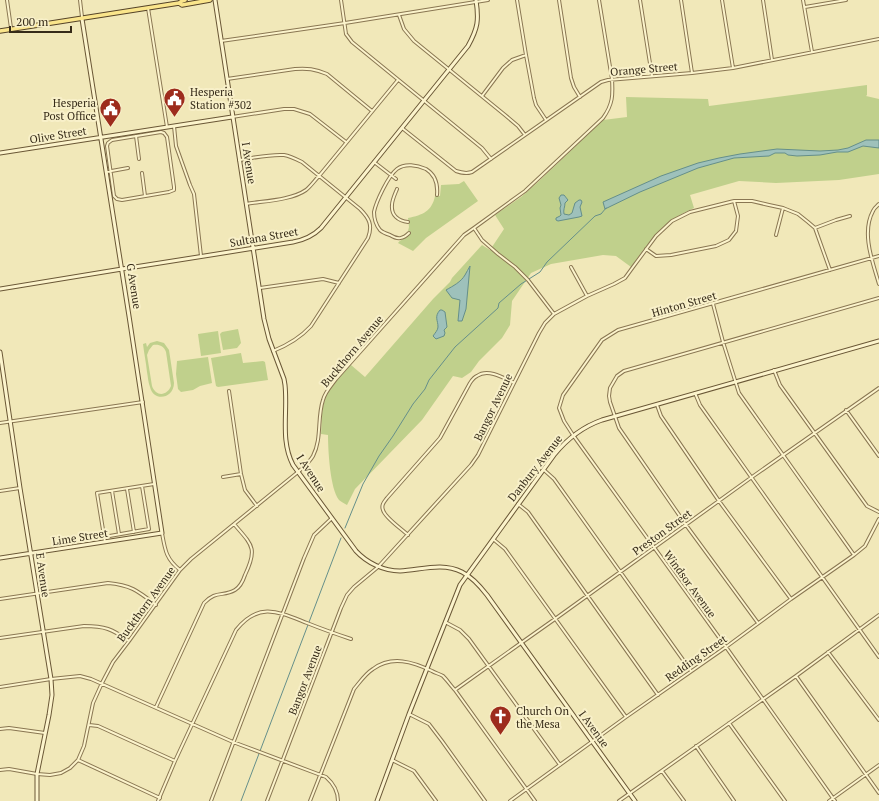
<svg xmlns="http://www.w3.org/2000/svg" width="879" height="801" font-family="'PT Serif',serif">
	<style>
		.green { fill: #c0d08c; fill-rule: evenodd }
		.water { fill: #9ec1bb; stroke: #658f8a }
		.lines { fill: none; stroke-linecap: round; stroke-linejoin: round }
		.stream { stroke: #658f8a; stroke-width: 1 }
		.street-casing { stroke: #897652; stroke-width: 4 }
		.secondary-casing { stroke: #6a5736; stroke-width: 5 }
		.primary-casing { stroke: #554328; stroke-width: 5.5 }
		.street { stroke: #fcf4cc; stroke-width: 2 }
		.secondary { stroke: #fcf4cc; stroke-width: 3 }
		.primary { stroke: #fae58b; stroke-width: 3.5 }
		.labels { text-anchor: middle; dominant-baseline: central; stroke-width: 4; stroke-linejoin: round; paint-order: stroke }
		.street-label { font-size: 11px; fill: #362b19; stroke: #f8f0c9 }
		.poi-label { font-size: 11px; fill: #362b19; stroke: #f8f0c9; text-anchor: start }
	</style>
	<rect width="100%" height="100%" fill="#f1e8b9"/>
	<path class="green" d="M867 85V95L866 96 879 99V174L839 180 776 183 739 181 690 195 694 208C690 210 685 212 680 215 659 226 645 248 631 267L616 256 603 255 551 264 531 273 512 301 510 325 502 338 479 361 471 372 462 378 453 376 422 420 355 489 347 505C344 503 341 502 339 500 330 489 328 449 328 435L321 434C322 424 321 412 324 403 327 387 341 376 351 365L365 377 433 299 450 282 452 278 482 245 490 250 504 229 495 215 521 197 538 182 603 120 627 117 626 97 708 99 709 106Z
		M464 181 478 201 426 238 413 251 398 243C402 238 407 237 411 232L408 231 409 227 408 218C423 215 432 211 435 196H440L441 185 459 184Z
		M238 329 241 343 237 348 223 350 220 334 222 332Z
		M218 331 221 353 201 356 198 334Z
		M157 341 164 343 169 350 174 383C174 398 154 403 150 387 148 382 148 377 147 372 146 362 144 353 143 344L146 343 147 347 150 343ZM153 345C159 344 164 346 166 352L171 386C167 396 156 397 152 386L147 355 149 350Z
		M241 353 243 363 263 361 265 362 268 380 218 387 216 386 211 358Z
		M208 357 212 383 200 386 193 390 181 392 178 389 176 374 177 361Z"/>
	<path class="water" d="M866 140H879V148L863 146 848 152H837L820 155 797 156 788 155 785 153H775L769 156 734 158 698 168 640 192 605 209 603 202 661 176 698 163 719 158 740 154 777 149 820 151 838 150 848 148Z
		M561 195H564L568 200 565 203C565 207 563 210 564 214L569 215 572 213 575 203 579 200H581L582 202 580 207 582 216 579 217 558 221 556 220V218L560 216 561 215 560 208 561 205 559 198Z
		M470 266 466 309 462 321H458L460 300 452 298 446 290C453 286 461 282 465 275 467 272 468 269 470 266Z
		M440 310H442L445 312 447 327 444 330 445 333 444 336 436 339 433 336C435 333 438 330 438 327 438 320 434 317 440 310Z"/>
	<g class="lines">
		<path class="stream" d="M345 528 363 484 379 456 393 436 413 404 425 389 429 380 455 347 498 308 499 303 521 284 540 272 547 262 595 216 601 214 606 208
			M241 801 341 538"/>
		<defs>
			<path id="street" d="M7 0 11 28
				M80 0 82 17
				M341 0 346 34 352 42 482 148 491 159
				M517 0 526 55 534 98 536 105 546 120
				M559 0 571 78 574 87 580 97
				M599 0 612 79
				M640 0 652 76
				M681 0 692 73
				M722 0 733 68
				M763 0 772 60
				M803 0 812 52
				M805 7 846 0
				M148 8 167 127
				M399 15 404 29 414 41 505 115 518 126 525 135
				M221 41 345 23 488 0
				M227 79 295 69C307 68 315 69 327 74L372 111
				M482 96 503 68 512 60 526 55
				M232 117 284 109H294L310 114 346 142
				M174 126 176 146 190 185 194 194 201 256
				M402 128 456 171C462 173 466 174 472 172L601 82 608 80 692 73 733 68 879 39
				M161 132 164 133 167 137 174 187V190L169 192 122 200 117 199 114 196 107 146 108 143 112 140Z
				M136 136 139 159
				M239 160C254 158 269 154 284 155 290 156 296 159 302 162L360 209C369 218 373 225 368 238L311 326C300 338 288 345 273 351
				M374 162 396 179
				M106 172 128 168
				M142 173 145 196
				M397 189C395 194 392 200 392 205 391 215 398 221 408 222
				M246 204C264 201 292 200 306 190 311 186 315 180 319 176L398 80
				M879 204C877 206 874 208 873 211 861 233 873 263 879 284
				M474 228 482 240 498 254 515 267 528 280 554 314
				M815 228 836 220 850 216
				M409 233C403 239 398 240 390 235 387 234 382 232 380 230 376 225 374 218 374 212 376 202 388 176 397 169 405 163 417 165 426 169 436 175 438 184 437 195
				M776 235 783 208
				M646 249 656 256 671 255 716 246 729 240 736 231 738 216 734 201
				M571 267 587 296
				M260 288 323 279 339 283
				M713 304 723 342 739 393 854 555
				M774 370 780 385 867 506 879 512
				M229 391 241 474 245 490 257 506
				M695 393 700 405 879 657
				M657 405 661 416 719 501 791 599
				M846 410 879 456
				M0 423 143 402
				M544 470 554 479 691 671
				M223 477 241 474
				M127 489 134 532
				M0 491 20 488
				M112 491 119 534
				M518 504 528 512 658 695
				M162 533C165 550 166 559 180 570
				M408 535C402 529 385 518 383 510 381 505 384 502 387 498L440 438 470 383C472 380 474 377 477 376 488 368 504 378 514 383
				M104 537 149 529 142 486
				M493 539 505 549 626 717
				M105 542 97 493 154 484
				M0 599 108 583C131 585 138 591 156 605
				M445 622 460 630 469 639 560 765
				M758 623 686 525 619 428 610 402 609 396 610 388 617 376 624 371 631 369 879 298
				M0 638 84 626C105 626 112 629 129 641
				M828 652 879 720
				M796 676 879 793
				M0 687 51 679 80 676 91 679 233 742 326 777C334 784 338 791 338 801
				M455 690 521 643 555 619 752 477 879 388
				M156 707 204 603C216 590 223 597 235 590 240 587 243 581 245 575 258 548 252 545 234 524
				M409 714 429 724 442 741 485 801
				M729 723 785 801
				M89 725 98 726 175 761
				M0 729 9 728 45 733
				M696 746 734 801
				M78 760 160 798
				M392 760 414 771 436 801
				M0 770 9 769 37 774 50 775 61 773 70 768 78 760 84 746 93 703 102 683 113 662 129 641 180 570 191 559 298 472C303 467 309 463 313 456 322 439 317 418 323 400 325 392 331 386 336 379L464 235 474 228 525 191 603 118C613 104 613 95 612 79
				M662 771 684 801
				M158 801 175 761 236 630C259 601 279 612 307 623 322 629 336 634 351 639
				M211 801 304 558 314 535 332 518
				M267 801 341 608 347 595 354 587 378 567 471 465 478 455 539 333 545 323 554 314 587 296 614 284 625 278 633 267 656 236 672 221 690 212 734 201H752L769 205 783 208 798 214 808 222 815 228 830 270
				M310 801 354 689C360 682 365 674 373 669 392 655 413 662 432 671 435 673 440 674 443 676 447 680 451 686 455 690L535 801
				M510 801 626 717 726 647 791 599 854 555 865 546 879 519
				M619 801 796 676 879 615
				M829 801 879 765
				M835 801 726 647 573 435 564 421 559 408 563 395 602 340 618 330 879 256"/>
			<path id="secondary" d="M215 0 264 319 269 339 284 379 285 385C288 412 280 440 293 465L356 551C367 563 384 571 400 571 421 570 442 562 462 572 472 577 480 586 487 595L635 801
				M0 153 232 117
				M0 289 122 269 293 242C304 240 313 236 321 228L468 46C478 28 479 20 476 0
				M0 352 20 488 51 679 52 695 49 715 37 774V801
				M0 558 162 533 129 316 82 19
				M377 801 409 714 460 585 554 455C567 439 582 427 602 420L879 341"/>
			<path id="primary" d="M179 3 182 5 210 0
				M0 31 179 3 182 1 185 0"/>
		</defs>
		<use href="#street" class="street-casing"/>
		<use href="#secondary" class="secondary-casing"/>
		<use href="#primary" class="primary-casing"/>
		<use href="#street" class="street"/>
		<use href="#secondary" class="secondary"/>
		<use href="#primary" class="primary"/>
	</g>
	<defs>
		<symbol id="civic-pin" viewBox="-11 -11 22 30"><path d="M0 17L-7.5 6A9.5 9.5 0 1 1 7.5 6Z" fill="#9d2c1d" stroke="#f8f0c9"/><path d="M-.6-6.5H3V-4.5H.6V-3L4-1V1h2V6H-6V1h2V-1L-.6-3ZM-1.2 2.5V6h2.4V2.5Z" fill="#fff"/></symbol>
		<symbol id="church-pin" viewBox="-11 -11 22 30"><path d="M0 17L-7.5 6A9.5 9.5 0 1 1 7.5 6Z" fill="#9d2c1d" stroke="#f8f0c9"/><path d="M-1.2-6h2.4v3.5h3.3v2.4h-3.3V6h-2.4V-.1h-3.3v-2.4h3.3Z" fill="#fff"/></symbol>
	</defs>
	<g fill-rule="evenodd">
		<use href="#civic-pin" x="162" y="86" width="25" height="34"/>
		<use href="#civic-pin" x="98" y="96" width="25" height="34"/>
		<use href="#church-pin" x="488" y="704" width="25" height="34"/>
	</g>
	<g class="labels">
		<g class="street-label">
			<text transform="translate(644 69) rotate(-5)">Orange Street</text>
			<text transform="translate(58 135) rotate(-9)">Olive Street</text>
			<text transform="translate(249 163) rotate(81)">I Avenue</text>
			<text transform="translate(264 237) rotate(-10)">Sultana Street</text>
			<text transform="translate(134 286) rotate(81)">G Avenue</text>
			<text transform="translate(684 304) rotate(-16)">Hinton Street</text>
			<text transform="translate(352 351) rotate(-50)">Buckthorn Avenue</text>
			<text transform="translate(493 407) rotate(-64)">Bangor Avenue</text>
			<text transform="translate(535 468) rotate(-52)">Danbury Avenue</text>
			<text transform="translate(311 473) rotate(57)">I Avenue</text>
			<text transform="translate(662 532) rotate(-36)">Preston Street</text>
			<text transform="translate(80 537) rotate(-9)">Lime Street</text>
			<text transform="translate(43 575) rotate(82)">E Avenue</text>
			<text transform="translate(690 584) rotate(54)">Windsor Avenue</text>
			<text transform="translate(146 604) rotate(-54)">Buckthorn Avenue</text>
			<text transform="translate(696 658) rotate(-35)">Redding Street</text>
			<text transform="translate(305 680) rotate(-69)">Bangor Avenue</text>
			<text transform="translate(594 729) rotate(54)">I Avenue</text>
		</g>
		<g class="poi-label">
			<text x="190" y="92">Hesperia<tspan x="190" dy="13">Station #302</tspan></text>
			<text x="96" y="103" text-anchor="end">Hesperia<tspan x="96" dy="13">Post Office</tspan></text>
			<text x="516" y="711">Church On<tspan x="516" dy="13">the Mesa</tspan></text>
		</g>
	</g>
	<path d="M10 26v6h61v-6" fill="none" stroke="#362b19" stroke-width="2"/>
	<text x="16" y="26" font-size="12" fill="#362b19" stroke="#f8f0c9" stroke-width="3" paint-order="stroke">200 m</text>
</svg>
